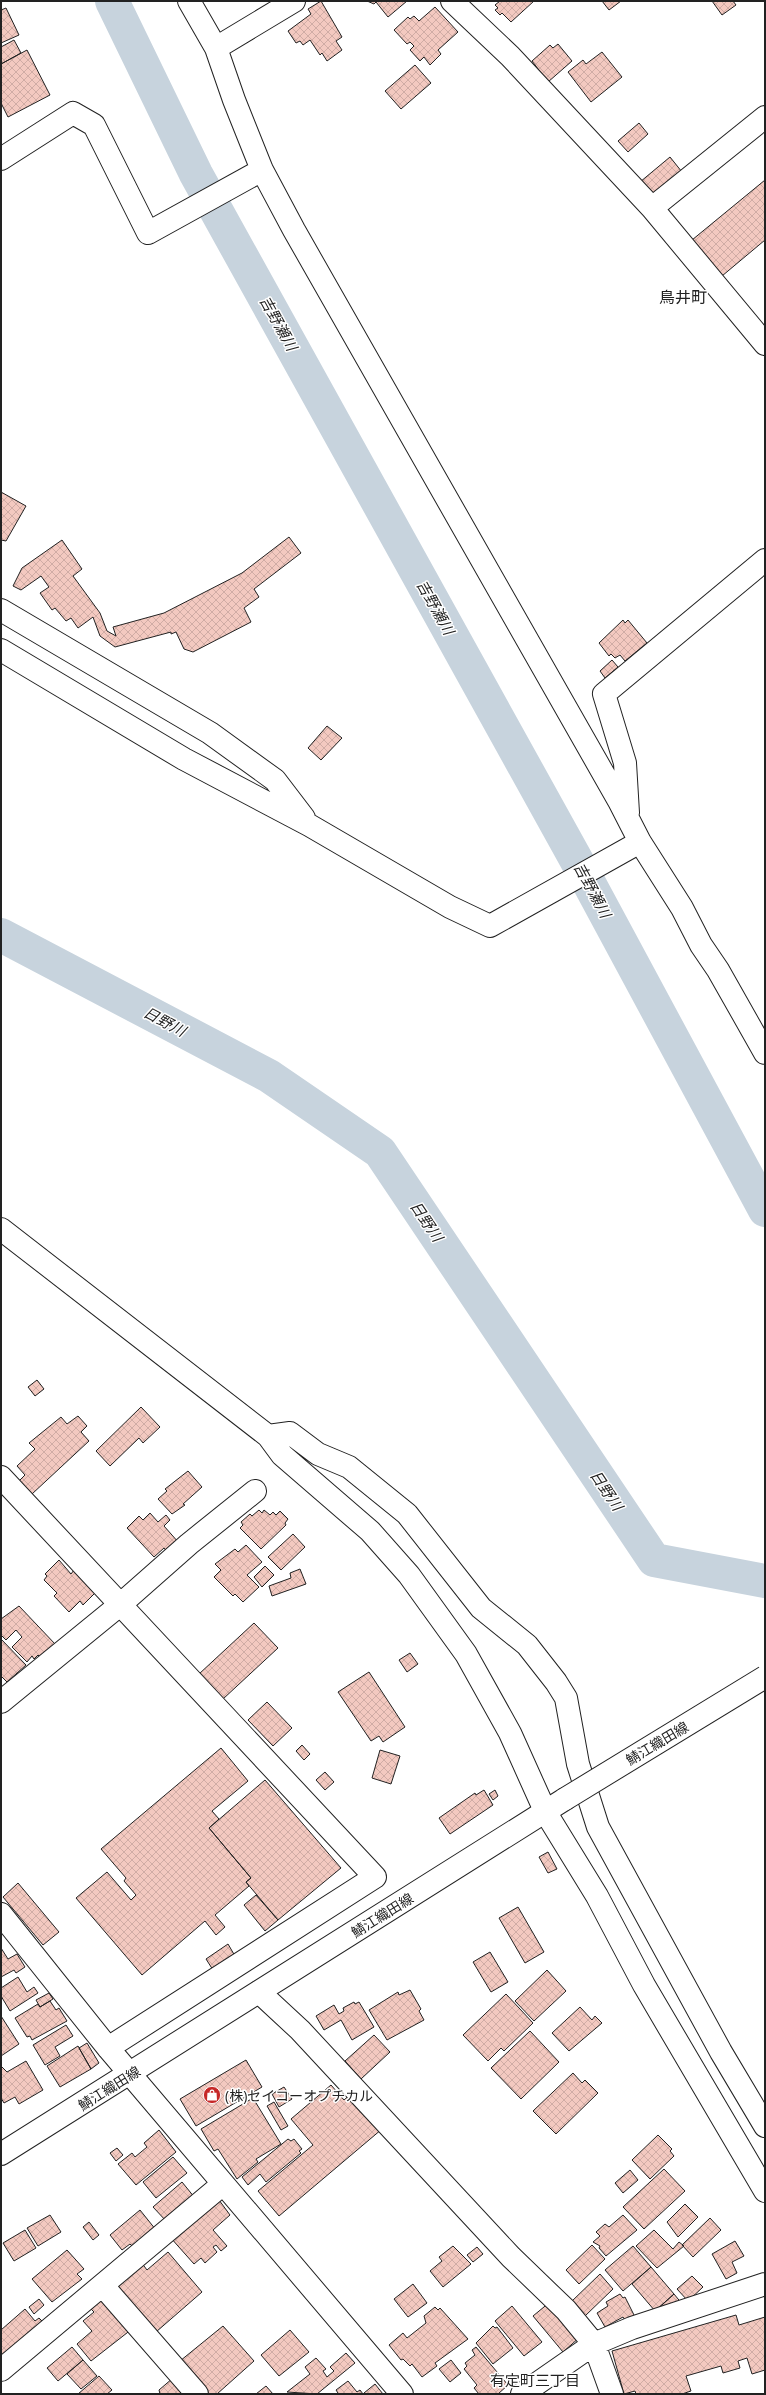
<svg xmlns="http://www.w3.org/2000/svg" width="766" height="2395" font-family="'Open Sans','Noto Sans JP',sans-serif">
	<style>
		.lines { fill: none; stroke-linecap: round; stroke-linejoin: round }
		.river { stroke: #c7d3dd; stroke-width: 34 }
		.building { fill: url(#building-cross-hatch); stroke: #222 }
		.minor-casing { stroke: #222; stroke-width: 24 }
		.major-casing { stroke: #222; stroke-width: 24 }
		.minor { stroke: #fff; stroke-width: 22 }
		.major { stroke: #fff; stroke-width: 22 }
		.major-bridge-casing { stroke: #222; stroke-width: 24; stroke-linecap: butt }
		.major-bridge { stroke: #fff; stroke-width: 22 }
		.labels { text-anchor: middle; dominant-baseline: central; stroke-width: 3; stroke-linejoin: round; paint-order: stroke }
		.street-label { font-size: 14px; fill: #222; stroke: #fff }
		.poi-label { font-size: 14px; fill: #222; stroke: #fff; text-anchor: start }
		.water-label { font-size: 15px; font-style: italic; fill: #222; stroke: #fff }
		.neighbourhood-label { font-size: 15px; fill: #222; stroke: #fff }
		.quarter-label { font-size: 16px; fill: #222; stroke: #fff }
	</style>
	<defs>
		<pattern id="building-cross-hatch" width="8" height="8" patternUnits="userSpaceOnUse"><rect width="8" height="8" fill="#f3c9c0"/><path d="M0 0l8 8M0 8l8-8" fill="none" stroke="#d0aca5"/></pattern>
	</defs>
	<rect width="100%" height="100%" fill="#fff"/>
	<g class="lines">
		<path class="river" d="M112 1 196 174 583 872 765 1210
			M1 935 269 1076 380 1152 654 1560 765 1581"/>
	</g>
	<path class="building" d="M321 1 342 37 336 41 342 50 327 61 322 53 320 55 310 40 303 45 300 41 296 43 288 31 311 14 308 9Z
		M367 1H407L388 17 376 2 374 4Z
		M500 1H534L511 22 502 13 500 15 495 10 498 8 495 5Z
		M602 1H621L609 10Z
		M712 1H733L736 5 722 15Z
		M435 7 458 32 438 50 441 54 430 65 424 57 420 61 410 50 414 46 410 42 407 44 394 30 408 17 410 19 414 16 419 21Z
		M6 8 19 35 1 43V10Z
		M14 40 21 53 1 64V47Z
		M558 44 572 61 548 82 532 61 550 45 553 48Z
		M27 50 50 95 8 117 1 103V64Z
		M602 52 622 77 591 102 568 72 583 60 586 64Z
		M415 65 431 83 401 109 385 91Z
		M639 123 648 134 628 152 618 141Z
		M670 157 682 172 653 197 640 182Z
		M765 180V240L722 276 692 240Z
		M1 492 26 506 6 541 1 540Z
		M289 537 301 553 254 589 259 597 244 608 251 622 193 652 184 649 176 632 171 634V632L115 647 100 636 93 617 78 628 71 618 66 621 55 608 52 610 40 593 49 587 41 576 21 590 13 586 22 568 62 540 82 569 73 576 100 613 107 631 116 636 113 627 164 613 242 573Z
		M623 620 625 623 628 620 647 643 625 661 620 655 615 658 611 654 609 656 599 643Z
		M612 660 618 667 605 678 600 671Z
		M327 726 342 738 321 760 308 748Z
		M37 1380 44 1389 35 1396 28 1387Z
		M141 1407 160 1427 143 1443 139 1438 110 1466 96 1451Z
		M78 1416 87 1426 81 1432 89 1441 32 1494 19 1481 25 1475 17 1466 35 1449 29 1443 61 1417 67 1424Z
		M188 1471 202 1487 183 1504 185 1505 172 1514 158 1499 167 1491 165 1489Z
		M259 1510 262 1513 264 1510 270 1515 273 1512 276 1515 280 1511 288 1519 285 1523 286 1525 261 1549 240 1528 243 1525 241 1522 250 1514 252 1516Z
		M150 1513 158 1522 166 1515 170 1520 164 1526 179 1543 168 1553 164 1548 154 1557 127 1528 139 1516 143 1520Z
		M293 1534 305 1547 281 1570 268 1557Z
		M246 1545 262 1562 247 1575 259 1587 243 1602 235 1594 233 1596 214 1577 221 1570 215 1564 235 1549 238 1552Z
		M59 1560 71 1574 74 1570 95 1593 83 1605 80 1601 69 1612 54 1596 57 1593 44 1580 47 1576 45 1574Z
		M265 1566 274 1575 262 1587 254 1577Z
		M300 1569 306 1584 272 1596 269 1586 291 1578 290 1573Z
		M19 1606 56 1645 41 1658 38 1655 34 1659 32 1656 27 1662 12 1647 22 1637 16 1630 6 1640 1 1635V1619Z
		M254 1623 278 1648 223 1699 199 1674Z
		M1 1639 26 1665 7 1682 1 1676Z
		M410 1653 418 1664 407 1672 399 1660Z
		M369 1672 405 1727 383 1742 379 1736 371 1741 338 1692Z
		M267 1702 292 1728 273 1746 248 1720Z
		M302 1745 310 1754 304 1760 296 1751Z
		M221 1748 248 1781 212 1811 219 1819 209 1828 251 1878 246 1882 249 1886 215 1915 225 1927 216 1935 205 1921 142 1975 76 1898 107 1872 131 1900 136 1895 124 1881 126 1878 101 1849Z
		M380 1750 400 1756 391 1784 372 1778Z
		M325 1772 334 1782 325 1790 316 1780Z
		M265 1780 341 1868 278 1920 246 1882 251 1878 209 1828Z
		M484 1790 493 1805 450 1834 439 1818 475 1793 476 1795Z
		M495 1790 498 1796 493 1800 489 1794Z
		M548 1852 557 1869 548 1873 539 1857Z
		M18 1883 59 1932 43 1945 3 1897Z
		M256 1895 278 1920 265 1931 244 1905Z
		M518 1907 544 1952 525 1963 499 1918Z
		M228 1944 235 1956 213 1970 206 1959Z
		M1 1948 8 1959 17 1954 25 1967 16 1973 14 1970 1 1977Z
		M490 1952 508 1982 491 1992 473 1962Z
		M547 1970 566 1991 534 2021 515 2001Z
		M18 1977 27 1992 34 1987 38 1993 10 2011 1 1996V1988Z
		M410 1990 421 2009 419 2011 424 2020 387 2040 369 2010 398 1992 399 1995Z
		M49 1993 53 1999 40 2007 36 2000Z
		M506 1994 533 2023 504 2051 501 2048 488 2061 463 2035Z
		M50 2001 56 2010 59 2008 67 2021 32 2040 30 2036 27 2037 15 2018 38 2004 40 2007Z
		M354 2002 355 2004 359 2002 374 2027 352 2040 341 2020 324 2030 316 2016 334 2005 339 2014 344 2011 343 2008Z
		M580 2007 592 2020 595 2016 602 2023 569 2051 552 2033Z
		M1 2016 19 2044 1 2056Z
		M66 2025 73 2036 55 2047 60 2056 45 2065 33 2045Z
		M530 2031 559 2062 521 2099 491 2068Z
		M374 2035 390 2052 361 2079 345 2061Z
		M87 2043 99 2063 91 2069 79 2048Z
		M78 2046 91 2069 60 2087 47 2066Z
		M246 2060 262 2087 196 2126 180 2099Z
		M26 2061 43 2090 19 2104 15 2097 4 2103 1 2098V2066L7 2072Z
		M573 2073 582 2083 585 2080 598 2093 556 2134 533 2111Z
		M331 2085 344 2100 351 2094 382 2129 279 2216 258 2191 313 2145 291 2119Z
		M284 2087 292 2099 279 2107 272 2094Z
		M253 2098 281 2144 256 2159 258 2162 237 2179 218 2149 214 2151 201 2129Z
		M274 2102 288 2126 281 2130 267 2106Z
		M159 2130 176 2152 136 2185 118 2164 132 2153 135 2157 147 2147 144 2143Z
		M658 2135 672 2149 670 2151 674 2156 650 2179 632 2160Z
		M288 2139 291 2141 294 2139 302 2149 299 2151 301 2153 266 2182 260 2174 248 2185 242 2177Z
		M117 2148 123 2155 116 2161 110 2153Z
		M173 2157 187 2173 156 2198 143 2182Z
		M664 2169 685 2191 644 2229 623 2207Z
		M630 2170 638 2180 623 2193 615 2183Z
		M182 2182 195 2198 167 2222 153 2207Z
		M219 2200 230 2215 213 2230 227 2246 221 2251 216 2245 213 2247 217 2252 205 2263 201 2258 194 2264 170 2237Z
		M685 2204 698 2217 678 2237 667 2222Z
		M140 2210 156 2230 134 2248 130 2244 122 2250 110 2235Z
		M50 2215 61 2232 38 2246 27 2228Z
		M623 2215 637 2230 606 2256 599 2248 600 2246 593 2242 600 2236 596 2232 605 2224 609 2227Z
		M710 2218 721 2230 693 2257 682 2245Z
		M89 2222 99 2235 93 2240 83 2227Z
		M25 2230 36 2248 14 2261 3 2243Z
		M654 2230 673 2249 679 2242 684 2246 657 2268 636 2246Z
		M735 2241 744 2256 732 2262 737 2273 726 2279 712 2254Z
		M592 2245 605 2259 579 2284 566 2270Z
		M453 2246 471 2264 443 2287 430 2271 442 2261 439 2257Z
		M633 2246 651 2267 623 2291 605 2270Z
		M477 2247 483 2254 473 2262 467 2255Z
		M67 2250 84 2269 77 2274 82 2279 52 2302 32 2279Z
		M168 2252 202 2292 156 2332 118 2288V2282L141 2262 147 2270Z
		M651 2267 674 2294 655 2311 632 2284Z
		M600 2274 613 2289 585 2316 571 2302Z
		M692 2276 703 2287 688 2301 677 2289Z
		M413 2284 427 2303 408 2317 394 2299Z
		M620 2294 623 2298 625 2297 635 2317 626 2322 623 2317 605 2327 597 2313 608 2306 606 2302Z
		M674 2294 683 2305 655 2311Z
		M105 2297 132 2329 91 2361 77 2344 92 2331 83 2321 94 2312 91 2309Z
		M39 2299 44 2305 34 2314 29 2307Z
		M550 2302 580 2337 563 2352 533 2316Z
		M512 2306 542 2342 524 2356 495 2321Z
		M435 2307 438 2310 440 2308 468 2339 435 2363 437 2366 422 2377 412 2364 410 2366 403 2359 401 2360 389 2345 403 2333 407 2338 426 2323 424 2316Z
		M25 2309 35 2321 39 2318 43 2322 1 2362V2330Z
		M736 2315 739 2325 765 2317V2370L752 2374 747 2358 738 2361 740 2368 723 2373 721 2366 686 2376 691 2391 682 2394H636L635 2391 624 2394 612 2351Z
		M223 2326 254 2361 217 2394H208L180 2361Z
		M493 2326 495 2328 497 2327 513 2348 493 2364 476 2343Z
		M290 2330 309 2352 279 2376 261 2355Z
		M72 2347 83 2360 58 2381 47 2368Z
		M476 2347 508 2385 498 2394H479L474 2388 477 2385 464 2369 467 2366 465 2363 475 2355 472 2350Z
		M346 2353 355 2363 317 2394 287 2392 310 2374 305 2367 316 2358 326 2369 323 2371 327 2377 334 2371 330 2367Z
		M83 2360 97 2376 81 2389 67 2374Z
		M451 2360 461 2373 450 2382 439 2369Z
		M99 2376 112 2390 107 2394H78Z
		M173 2378 186 2394H160L159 2390Z
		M348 2381 357 2392 360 2390 363 2394H336L338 2393 336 2390Z
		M375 2384 383 2394H365L364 2393Z
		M266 2386 273 2394H256Z"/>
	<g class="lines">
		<defs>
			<path id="minor" d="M189 1 216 48 234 100 262 170 294 230 619 801 640 842 682 908 701 945 718 970 765 1053
				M452 1 510 56 652 208 765 344
				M216 48 294 1
				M1 159 73 113 94 125 148 233 262 170
				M652 208 765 117
				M1 610 210 733 275 780 304 818
				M1 650 184 759 309 825 450 907 490 926 640 842
				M628 813 625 763 604 694 765 560
				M1 1229 268 1436 282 1455 370 1531 409 1575 466 1654 510 1733 546 1813 597 1896 644 1985 765 2191
				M268 1436 290 1433 318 1454 349 1467 407 1514 481 1608 527 1645 556 1682 566 1698 578 1764 598 1827 721 2052 765 2126
				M1 1477 375 1877 108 2048
				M1 1702 121 1604 189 1544 255 1491
				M1 1914 108 2048 402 2394
				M259 1992 300 2030 511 2257 566 2310 594 2344 612 2394
				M103 2286 197 2394
				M1 2370 223 2184
				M522 2394 594 2344 632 2328 765 2284"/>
			<path id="major" d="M1 2154 565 1799"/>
		</defs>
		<use href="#minor" class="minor-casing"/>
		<use href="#major" class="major-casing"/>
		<use href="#minor" class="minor"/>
		<use href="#major" class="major"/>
		<defs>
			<path id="major-bridge" d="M565 1799 765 1677"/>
		</defs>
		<use href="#major-bridge" class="major-bridge-casing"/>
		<use href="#major-bridge" class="major-bridge"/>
	</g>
	<defs>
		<symbol id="shop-disc" viewBox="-11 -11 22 22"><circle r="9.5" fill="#c62828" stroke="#fff"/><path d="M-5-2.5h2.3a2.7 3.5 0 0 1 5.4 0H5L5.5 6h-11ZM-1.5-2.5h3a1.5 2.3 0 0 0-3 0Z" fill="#fff"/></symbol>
	</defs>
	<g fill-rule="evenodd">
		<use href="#shop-disc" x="202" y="2085" width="20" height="20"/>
	</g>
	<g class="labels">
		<g class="street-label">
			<text transform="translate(657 1743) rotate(-31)">鯖江織田線</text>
			<text transform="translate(382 1915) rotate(-32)">鯖江織田線</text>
			<text transform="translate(109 2088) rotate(-32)">鯖江織田線</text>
		</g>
		<g class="poi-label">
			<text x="225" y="2095">(株)セイコーオプチカル</text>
		</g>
		<g class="water-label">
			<text transform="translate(279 323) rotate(61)">吉野瀬川</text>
			<text transform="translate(436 607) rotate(61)">吉野瀬川</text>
			<text transform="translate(593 890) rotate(62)">吉野瀬川</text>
			<text transform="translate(165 1021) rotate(28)">日野川</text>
			<text transform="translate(427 1221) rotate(56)">日野川</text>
			<text transform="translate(607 1490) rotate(56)">日野川</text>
		</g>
		<g class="neighbourhood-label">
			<text x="535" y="2380">有定町三丁目</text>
		</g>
		<g class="quarter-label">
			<text x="683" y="297">鳥井町</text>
		</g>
	</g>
	<rect width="766" height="2395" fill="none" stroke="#222222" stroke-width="4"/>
</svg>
